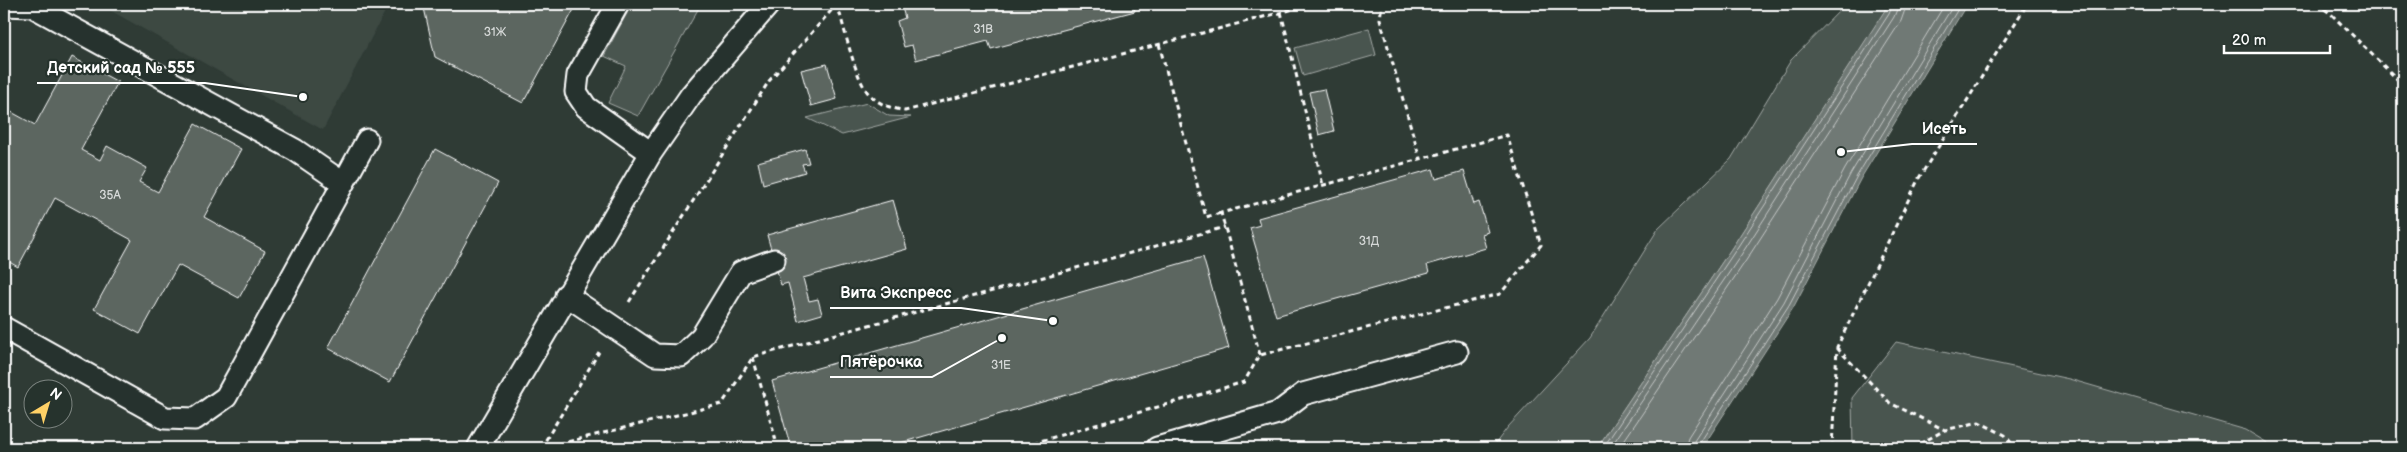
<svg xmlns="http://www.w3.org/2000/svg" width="2407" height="452" font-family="'Balsamiq Sans',sans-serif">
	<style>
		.built { fill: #3c4842 }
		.green { fill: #4a544f; stroke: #a4aaa7 }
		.water { fill: #707975; stroke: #a9afac }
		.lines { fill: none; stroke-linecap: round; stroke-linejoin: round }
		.shore { stroke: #c6c9c8; stroke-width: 1 }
		.building { fill: #5b6661; stroke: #fff }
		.service-casing { stroke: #fff; stroke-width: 25 }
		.path { stroke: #fff; stroke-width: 3; stroke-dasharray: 5 4; stroke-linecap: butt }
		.service { stroke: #26332d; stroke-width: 21 }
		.labels { text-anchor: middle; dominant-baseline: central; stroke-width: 4.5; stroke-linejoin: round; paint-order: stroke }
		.number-label { font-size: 12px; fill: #d6d9d8 }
		.leader { fill: none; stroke: #fff; stroke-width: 2 }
		.callout-dot { fill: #fff; stroke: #26332d; stroke-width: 2 }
		.callout-label { font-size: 16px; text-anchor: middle; font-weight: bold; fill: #fff; stroke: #26332d; stroke-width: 4.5; stroke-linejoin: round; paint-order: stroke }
	</style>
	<rect width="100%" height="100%" fill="#2f3b35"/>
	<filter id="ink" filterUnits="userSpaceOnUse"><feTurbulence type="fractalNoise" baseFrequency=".02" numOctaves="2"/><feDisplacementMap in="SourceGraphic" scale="10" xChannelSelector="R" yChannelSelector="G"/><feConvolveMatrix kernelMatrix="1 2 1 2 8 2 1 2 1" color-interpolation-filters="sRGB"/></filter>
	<g filter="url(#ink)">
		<path class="built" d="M99 4H389L323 130Z"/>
		<path class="green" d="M632 4H701L638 116 608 103 626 66 604 56Z
			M1846 4H1883L1885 11 1731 249 1597 448H1492L1508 427 1590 338 1658 229 1731 159 1791 60Z
			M1369 28 1376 55 1303 76 1295 48Z
			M867 103 889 116 911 117 842 135 807 118Z
			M1896 342 2069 379 2246 430 2276 448H1853L1852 398Z"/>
		<path class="water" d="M1889 4H1967L1861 178 1793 308 1702 448H1597L1731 249Z"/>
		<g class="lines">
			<path class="shore" d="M1603 448 1735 251 1889 14 1893 4
				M1610 448 1741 255 1894 17 1899 4
				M1619 448 1747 259 1901 21 1907 4
				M1685 448 1688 437 1777 298 1845 169 1945 4
				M1692 448 1694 441 1784 302 1851 173 1954 4
				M1699 448V444L1789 305 1857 176 1961 4"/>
		</g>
		<path class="building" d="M426 4H577L523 103 435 57 424 8Z
			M901 4H1133L1135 11 991 49 988 41 916 60 912 45 904 47 897 21 905 18Z
			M72 57 118 82 81 150 100 160 107 146 147 168 139 182 158 192 195 124 241 149 204 217 265 251 239 298 178 265 140 334 94 309 132 240 55 198 18 267 4 259V181L9 172 4 169V108L35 125Z
			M827 64 837 99 811 106 801 70Z
			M1324 89 1334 131 1319 135 1309 92Z
			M435 149 498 183 390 382 328 348Z
			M805 149 809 163 802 164 805 172 763 184 758 162Z
			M1433 169 1436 179 1464 171 1474 204 1479 202 1488 232 1482 234 1486 248 1427 265 1429 273 1276 316 1250 228 1260 225 1258 218Z
			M893 200 907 249 803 278 809 301 818 299 822 314 798 321 788 283 781 285 767 235Z
			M1203 257 1229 348 883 448H791L772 381Z"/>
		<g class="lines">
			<defs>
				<path id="service" d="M618 4 578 75 576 92 586 107 651 153
					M4 5 32 6 295 150 343 183
					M566 295 655 355 681 356 702 336 741 272 774 260
					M4 328 165 418 195 419 226 397 367 140
					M478 448 651 153 691 95 769 4
					M1157 448 1278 413 1303 394 1457 352"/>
			</defs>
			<use href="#service" class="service-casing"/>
			<path class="path" d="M837 4C844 25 855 81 870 95 880 105 891 108 905 111L1313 4
				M2317 4 2330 13 2403 85
				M1281 12 1323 185
				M1159 44 1206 217 1221 213
				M629 302 769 81 837 4
				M1837 348 1890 403 1945 430 1979 422 2005 435 2015 448
				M1260 355 1221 213 1420 159 1380 19 1382 4
				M753 357 778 448
				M541 448 599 352
				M542 448 722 404 753 357 1225 227
				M1016 448 1244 382 1260 355 1500 294 1541 245 1507 135 1420 159
				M1832 448 1837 347 1919 178 2027 4
				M1912 448 1945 430"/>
			<use href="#service" class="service"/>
		</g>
	</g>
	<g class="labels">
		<g class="number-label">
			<text x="983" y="29">31В</text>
			<text x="495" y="32">31Ж</text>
			<text x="110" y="195">35А</text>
			<text x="1369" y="241">31Д</text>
			<text x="1001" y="365">31Е</text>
		</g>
	</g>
	<path class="leader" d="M303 97L205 83H37M1841 152L1912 144H1977M1053 321L961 308H830M1002 338L932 377H830"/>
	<g class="callout-dot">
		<circle cx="303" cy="97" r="5"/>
		<circle cx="1841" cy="152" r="5"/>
		<circle cx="1053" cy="321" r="5"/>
		<circle cx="1002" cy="338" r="5"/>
	</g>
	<g class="callout-label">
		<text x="121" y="73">Детский сад № 555</text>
		<text x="1944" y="134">Исеть</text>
		<text x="896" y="298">Вита Экспресс</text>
		<text x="881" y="367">Пятёрочка</text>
	</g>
	<rect width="2407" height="452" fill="none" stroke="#26332d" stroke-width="20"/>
	<rect x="10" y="10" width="2387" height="432" fill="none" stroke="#fff" stroke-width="2" filter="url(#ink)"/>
	<g transform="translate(48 404) rotate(38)"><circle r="24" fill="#26332d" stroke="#7d8581"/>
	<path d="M0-4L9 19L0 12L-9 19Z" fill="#ffd166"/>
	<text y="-8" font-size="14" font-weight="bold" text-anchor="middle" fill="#ffffff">N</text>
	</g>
	<path d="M2224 45v8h106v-8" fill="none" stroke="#ffffff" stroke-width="2.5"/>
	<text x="2232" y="45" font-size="15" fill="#ffffff" stroke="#26332d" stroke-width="4" paint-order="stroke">20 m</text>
</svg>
